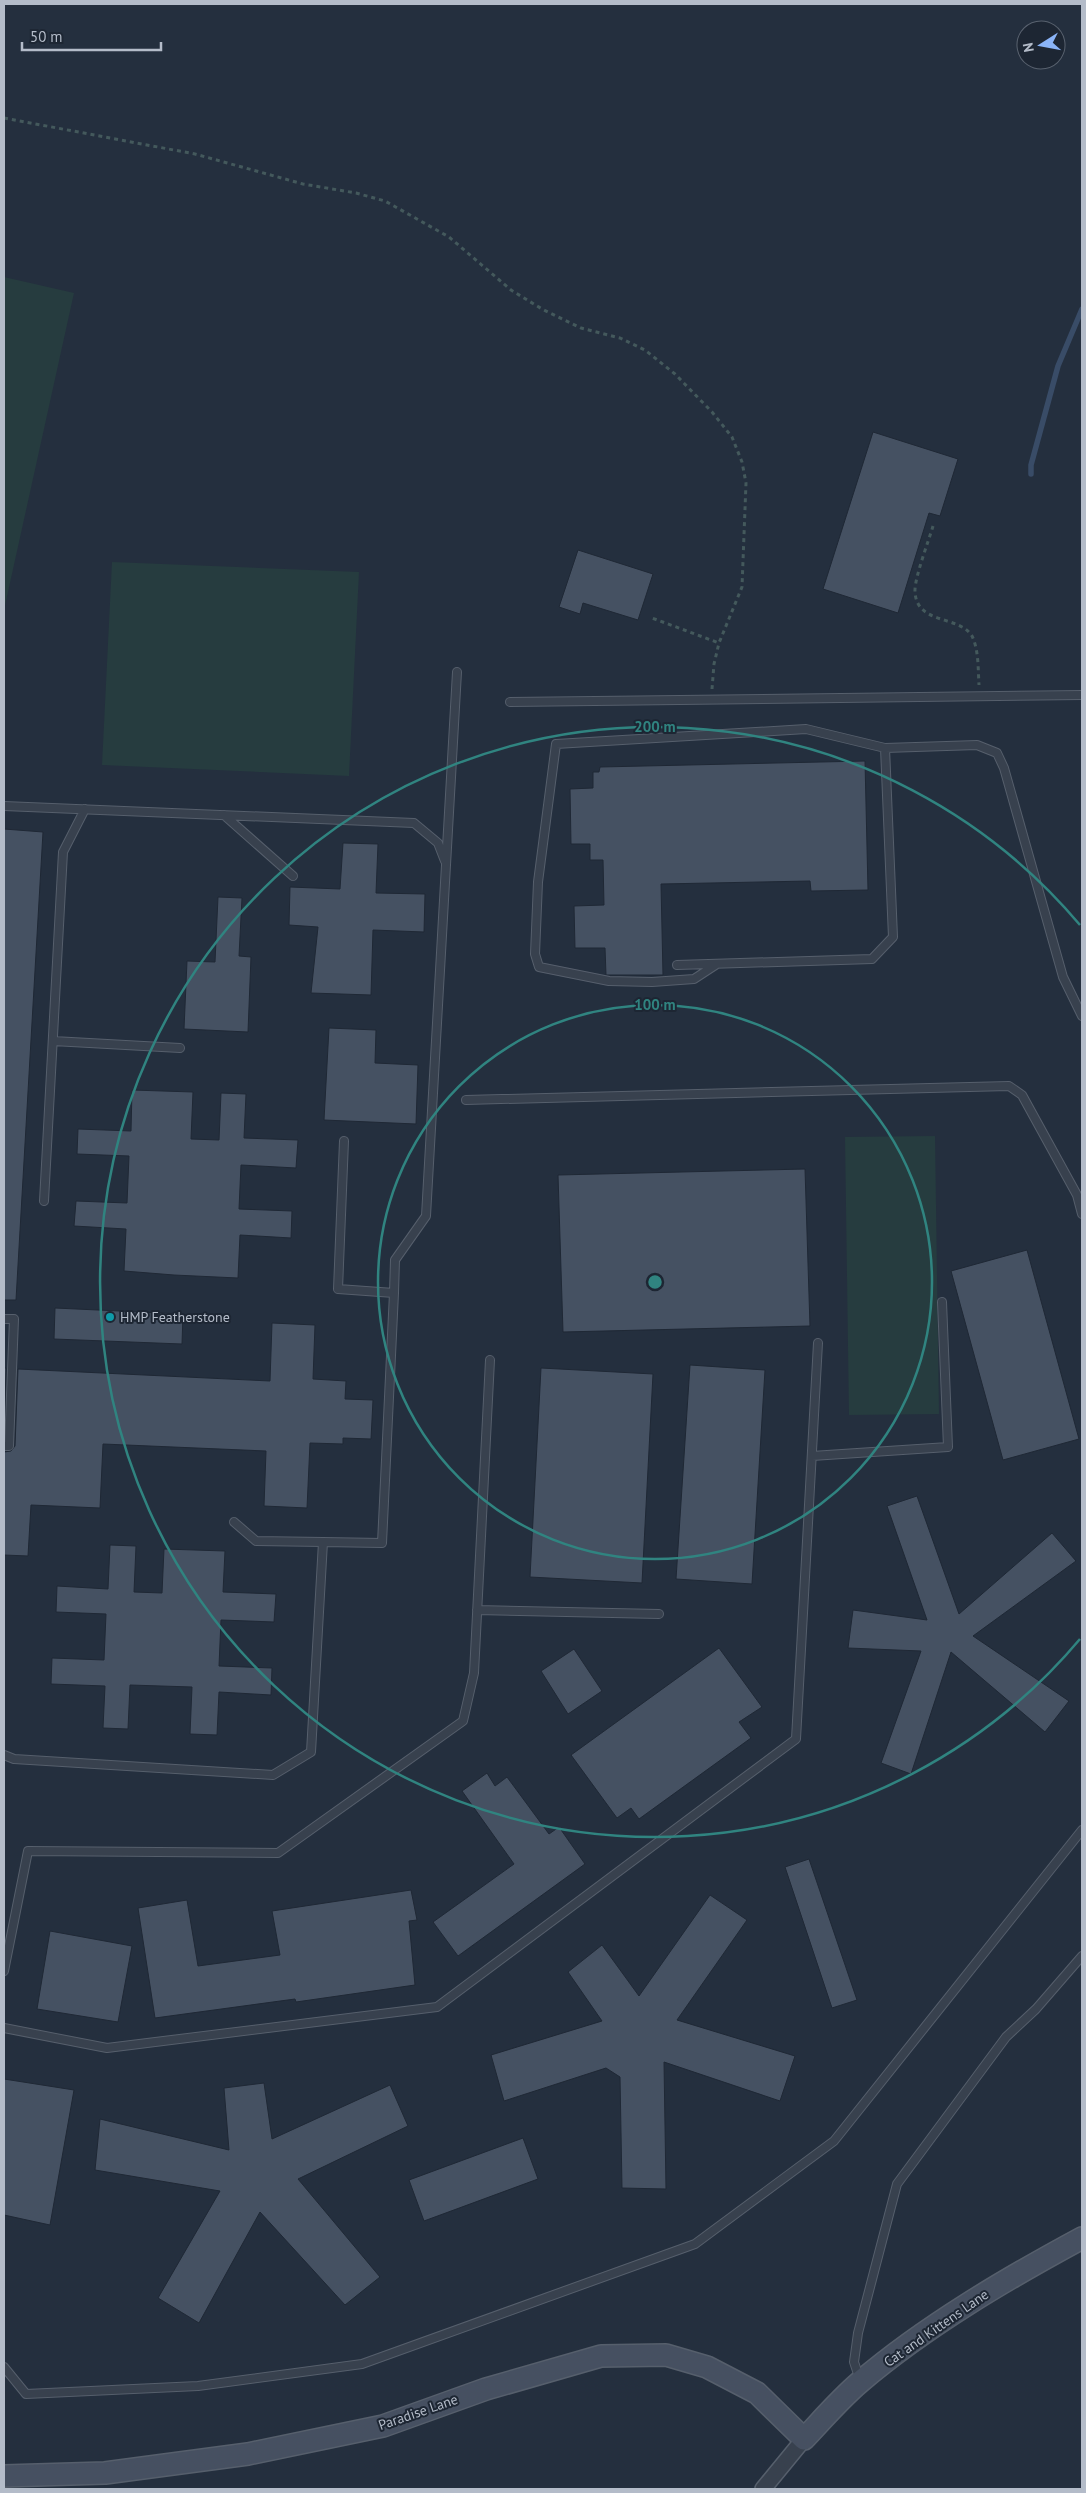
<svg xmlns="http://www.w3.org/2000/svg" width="1086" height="2493" font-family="'PT Sans',sans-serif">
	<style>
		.green { fill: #263c3f }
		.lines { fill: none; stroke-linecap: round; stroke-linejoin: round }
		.stream { stroke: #394c67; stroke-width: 5.5 }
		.building { fill: #455162; stroke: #1f2835 }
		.lane-casing { stroke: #565f6c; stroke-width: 10 }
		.street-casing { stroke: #565f6c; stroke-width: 18 }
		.secondary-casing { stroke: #565f6c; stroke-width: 24 }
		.path { stroke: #44595c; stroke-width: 3; stroke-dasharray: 4 4; stroke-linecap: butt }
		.lane { stroke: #38414e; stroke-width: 8 }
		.street { stroke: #38414e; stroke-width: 15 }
		.secondary { stroke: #465061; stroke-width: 21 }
		.ring { fill: none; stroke: #308480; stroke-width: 2.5 }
		.culture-dot { fill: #0f9aa8; stroke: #1d2633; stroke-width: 2 }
		.labels { text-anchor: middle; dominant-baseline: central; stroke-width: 4; stroke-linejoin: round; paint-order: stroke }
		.poi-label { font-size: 14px; fill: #b4bcc9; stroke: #1d2633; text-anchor: start }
		.street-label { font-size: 14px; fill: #b4bcc9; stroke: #1d2633 }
		.centre { fill: #308480; stroke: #1d2633; stroke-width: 2.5 }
		.ring-label { font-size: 15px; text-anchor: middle; font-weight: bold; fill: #308480; stroke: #1d2633; stroke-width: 4; stroke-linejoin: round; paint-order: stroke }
	</style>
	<rect width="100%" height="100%" fill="#242f3e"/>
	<path class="green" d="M4 277 74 293 4 610Z
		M112 562 359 572 349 776 102 765Z
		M935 1136 939 1414 849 1415 845 1137Z"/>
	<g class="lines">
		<path class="stream" d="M1031 474V465L1058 366 1082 309"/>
	</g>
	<path class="building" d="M873 432 958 459 940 516 929 513 898 613 823 589Z
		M578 550 653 574 638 620 583 603 580 614 559 607Z
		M865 761 868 890 811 891 810 881 661 884 663 975H606L605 948H575L574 906 604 905 603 860H590V844H571L570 789 593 788V772H599L600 767Z
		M4 829 43 832 16 1300H4Z
		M343 843 378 844 376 893 425 894 424 932 373 930 371 995 311 993 318 927 289 925 290 887 340 889Z
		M218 897 242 898 239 956 251 957 248 1032 184 1029 187 961 215 962Z
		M329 1028 376 1030 375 1063 418 1065 416 1124 324 1120Z
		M132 1090 193 1092 191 1139 219 1140 221 1093 246 1094 244 1138 298 1140 296 1168 241 1165 239 1209 292 1211 291 1238 240 1235 238 1278 174 1275 124 1271 126 1229 74 1226 76 1201 127 1203 129 1156 77 1154 78 1129 131 1131Z
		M805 1169 810 1326 563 1332 558 1175Z
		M1027 1250 1079 1439 1003 1460 951 1271Z
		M55 1308 183 1314 182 1344 54 1339Z
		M272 1323 315 1325 313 1379 346 1381 345 1399 373 1400 371 1439 343 1438V1444L310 1443 307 1508 264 1506 266 1451 103 1444 100 1508 31 1505 28 1556 4 1555V1452L11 1451 15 1446 18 1369 270 1381Z
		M690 1365 765 1370 752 1584 676 1579Z
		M4 1368H6L4 1436Z
		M541 1368 653 1374 642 1583 530 1577Z
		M917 1496 959 1614 1052 1533 1076 1561 973 1636 1069 1701 1045 1732 951 1652 911 1774 881 1763 921 1651 848 1648 853 1610 927 1620 887 1506Z
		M110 1545 136 1546 134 1592 162 1593 164 1549 225 1551 223 1592 276 1594 274 1622 221 1620 219 1666 272 1668 271 1695 219 1692 217 1735 190 1734 192 1687 130 1685 128 1729 103 1728 105 1686 51 1684 52 1658 104 1660 106 1614 56 1612 57 1586 108 1589Z
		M719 1648 762 1707 739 1722 751 1738 639 1819 631 1808 617 1818 571 1755Z
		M574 1649 602 1691 568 1714 541 1671Z
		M487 1773 495 1786 507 1777 549 1834 559 1827 585 1864 458 1956 433 1922 514 1864 462 1791Z
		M809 1859 857 2000 832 2008 785 1867Z
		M411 1890 417 1920 409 1921 415 1985 296 2002 295 1999 155 2018 138 1908 187 1900 198 1966 280 1955 272 1911Z
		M710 1895 747 1920 677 2020 795 2056 780 2101 664 2062 666 2189 622 2188 620 2077 606 2068 504 2101 491 2055 602 2021 568 1972 602 1945 639 1996Z
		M50 1931 132 1946 118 2022 37 2009Z
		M4 2079 74 2090 50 2225 4 2215Z
		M264 2083 272 2139 390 2085 408 2126 298 2179 380 2277 345 2305 260 2212 199 2323 158 2298 220 2191 95 2170 100 2119 229 2150 224 2088Z
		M523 2138 538 2179 424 2221 409 2180Z"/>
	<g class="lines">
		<defs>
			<path id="lane" d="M510 702 1082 695
				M4 806 414 823 438 843 445 861
				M224 815 293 876
				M717 964 694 979 652 982 609 981 539 967 535 954 538 882 556 744 806 729 885 748 977 745 997 753 1004 768 1063 977 1082 1016
				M677 965 872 959 893 937 885 748
				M53 1041 180 1048
				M466 1100 1009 1086 1022 1095 1077 1195 1082 1214
				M344 1141 338 1289 394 1293 395 1260 426 1216 457 672
				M44 1201 63 852 85 809
				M4 1319H14L9 1446H4
				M812 1456 948 1447 942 1302
				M234 1522 256 1541 323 1542
				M477 1610 659 1614
				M4 1755 14 1759 273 1775 311 1752 323 1542 382 1543 394 1293
				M4 1971 28 1851 278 1853 463 1721 474 1673 490 1360
				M4 2028 107 2048 437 2007 796 1739 818 1343
				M4 2367 26 2394 198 2386 362 2364 695 2244 834 2141 1082 1830
				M860 2380 854 2362 858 2333 897 2184 1006 2037 1036 2009 1082 1956"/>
			<path id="street" d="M763 2489 804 2439"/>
			<path id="secondary" d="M4 2476 105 2473 248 2454 383 2426 486 2389 601 2356 666 2355 707 2367 757 2393 804 2439C822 2420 840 2399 860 2382 926 2326 1006 2279 1082 2238"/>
		</defs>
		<use href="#lane" class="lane-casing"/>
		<use href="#street" class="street-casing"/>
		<use href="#secondary" class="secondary-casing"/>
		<path class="path" d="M4 118 195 154 303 184 356 193 385 201 449 237 511 290 542 309 581 328 620 338 645 350 675 374 712 412 732 437 742 462 746 483 742 587 719 643 652 618
			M933 526C929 540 914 579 915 592 917 625 959 615 972 636 979 650 978 671 979 685
			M712 689 714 664 719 643"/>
		<use href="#lane" class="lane"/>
		<use href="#street" class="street"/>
		<use href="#secondary" class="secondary"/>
	</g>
	<g class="ring">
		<circle cx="655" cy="1282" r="277"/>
		<path d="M1080 1639A555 555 0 1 1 1080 925"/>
	</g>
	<circle class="culture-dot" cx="110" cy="1317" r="5"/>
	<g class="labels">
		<g class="poi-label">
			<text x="120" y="1317">HMP Featherstone</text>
		</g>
		<g class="street-label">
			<text transform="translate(936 2328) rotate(-35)">Cat and Kittens Lane</text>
			<text transform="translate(418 2412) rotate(-19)">Paradise Lane</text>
		</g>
	</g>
	<circle cx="655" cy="1282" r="8" class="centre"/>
	<g class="ring-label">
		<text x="655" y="732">200 m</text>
		<text x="655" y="1010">100 m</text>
	</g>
	<rect width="1086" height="2493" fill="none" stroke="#b4bcc9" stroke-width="10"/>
	<g transform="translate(1041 45) rotate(259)"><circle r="24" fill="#1d2633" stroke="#59626f"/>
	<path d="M0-4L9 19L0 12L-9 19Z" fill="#8ab4f8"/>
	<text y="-8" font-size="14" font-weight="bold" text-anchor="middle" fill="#b4bcc9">N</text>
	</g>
	<path d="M22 42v8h139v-8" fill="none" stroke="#b4bcc9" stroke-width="2.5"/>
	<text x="30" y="42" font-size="15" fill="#b4bcc9" stroke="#1d2633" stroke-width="4" paint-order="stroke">50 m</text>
</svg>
